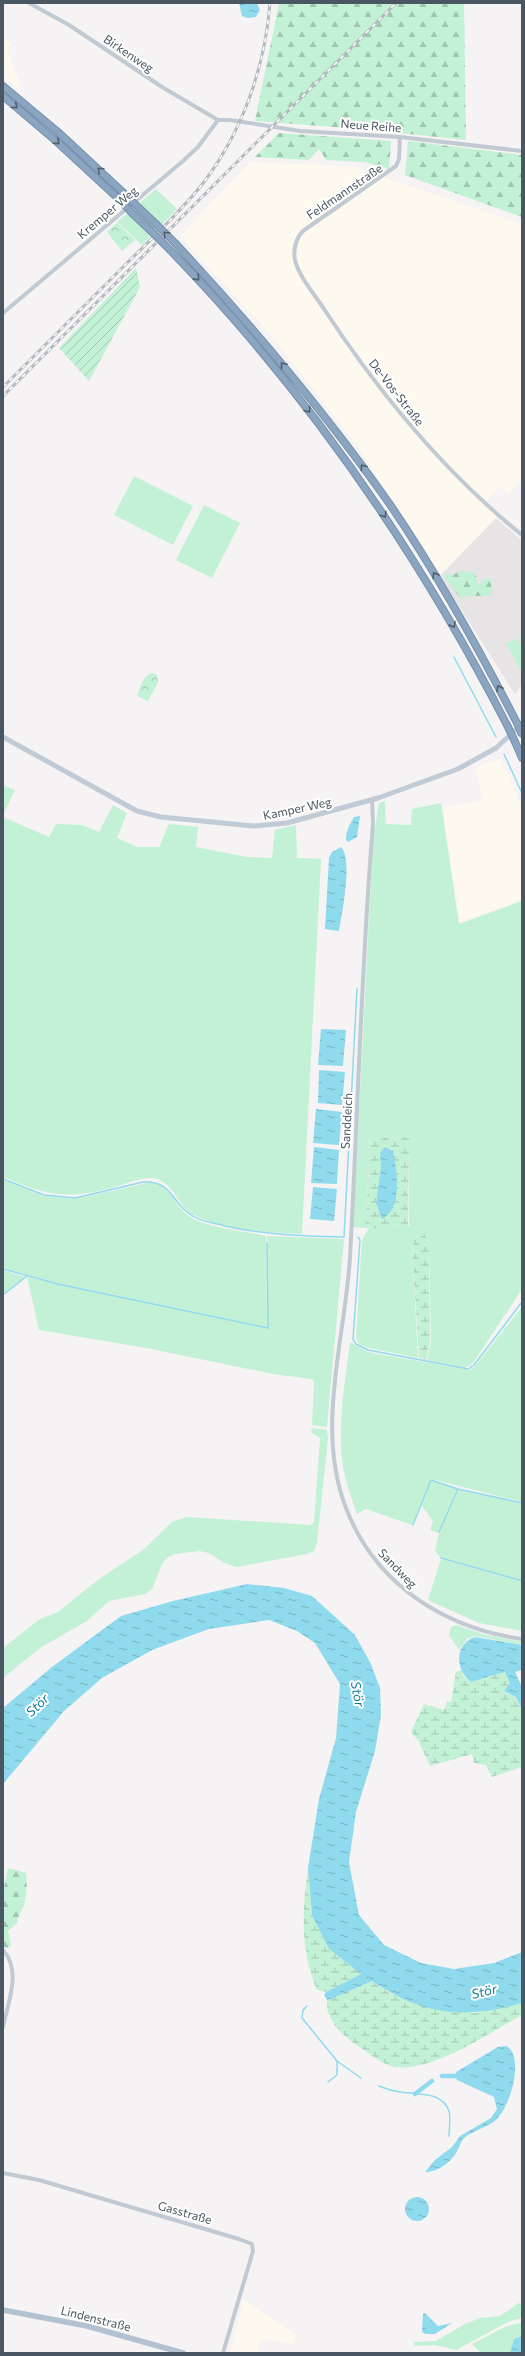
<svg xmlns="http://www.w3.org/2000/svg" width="525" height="2356" font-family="Commissioner,sans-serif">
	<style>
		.commercial { fill: #fdf9ef }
		.education { fill: #e6e4e5 }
		.grass { fill: #c3f1d5 }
		.forest { fill: url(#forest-firs) }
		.wetland { fill: url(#wetland-marsh) }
		.park { fill: url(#park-crowns) }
		.garden { fill: url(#garden-furrows) }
		.water { fill: url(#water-ripples) }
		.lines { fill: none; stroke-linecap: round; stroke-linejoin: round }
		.stream { stroke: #90daee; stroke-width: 1.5 }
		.canal { stroke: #90daee; stroke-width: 4.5 }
		.motorway-casing { stroke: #7690ad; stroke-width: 8 }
		.tertiary { stroke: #c1cad2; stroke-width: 4 }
		.secondary { stroke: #c1cbd6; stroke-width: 5 }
		.primary { stroke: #b3c2d1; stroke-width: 5.5 }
		.motorway { stroke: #8ba5c1; stroke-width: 6 }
		.rail-casing { stroke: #b5b8bd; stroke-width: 3 }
		.rail { stroke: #fff; stroke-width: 1.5; stroke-dasharray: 4.5; stroke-linecap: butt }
		.motorway-bridge-casing { stroke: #7690ad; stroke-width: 8; stroke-linecap: butt }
		.motorway-bridge { stroke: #8ba5c1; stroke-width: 6 }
		.oneway { stroke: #505e6b }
		.labels { text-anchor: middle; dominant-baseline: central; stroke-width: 4; stroke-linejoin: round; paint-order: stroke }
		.street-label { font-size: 12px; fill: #4a5661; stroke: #fff }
		.water-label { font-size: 13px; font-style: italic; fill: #0c7c9b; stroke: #fff }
	</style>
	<defs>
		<pattern id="forest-firs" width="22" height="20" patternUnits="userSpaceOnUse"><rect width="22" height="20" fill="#c3f1d5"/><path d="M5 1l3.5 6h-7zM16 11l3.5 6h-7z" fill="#a0c6b0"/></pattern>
		<pattern id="wetland-marsh" width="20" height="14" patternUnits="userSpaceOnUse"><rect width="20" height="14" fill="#c3f1d5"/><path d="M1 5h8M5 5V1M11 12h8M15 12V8" fill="none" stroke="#a0c6b0"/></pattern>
		<pattern id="park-crowns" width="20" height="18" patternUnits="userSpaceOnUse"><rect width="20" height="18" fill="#c3f1d5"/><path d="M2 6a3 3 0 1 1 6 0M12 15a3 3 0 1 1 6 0" fill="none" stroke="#a0c6b0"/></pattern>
		<pattern id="garden-furrows" width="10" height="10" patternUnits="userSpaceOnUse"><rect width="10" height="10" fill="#c3f1d5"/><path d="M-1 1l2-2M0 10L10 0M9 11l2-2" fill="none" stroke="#a0c6b0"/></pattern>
		<pattern id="water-ripples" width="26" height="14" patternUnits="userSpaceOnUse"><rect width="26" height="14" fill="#90daee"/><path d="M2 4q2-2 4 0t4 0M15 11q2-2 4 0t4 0" fill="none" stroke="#78b4c4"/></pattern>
	</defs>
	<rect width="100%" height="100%" fill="#f5f3f3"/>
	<path class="commercial" d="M3 38 11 44 7 49 21 86 19 90 3 77Z
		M250 162 351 166 522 224V479L509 493 500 486 484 504 498 517 439 575 359 448 270 334 180 236Z
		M501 758 522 808V900L460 922 443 808 483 800 475 767Z
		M244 2300 296 2334 294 2344 262 2339 257 2353H230Z"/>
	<path class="education" d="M496 518 522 541V684L515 694 440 576Z"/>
	<path class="grass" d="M156 189 177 209 142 245 117 222Z
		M134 476 193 506 173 545 114 515Z
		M204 505 240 523 212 578 176 560Z
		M517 638 522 646V668L520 669 506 644Z
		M3 785 15 790 3 815Z
		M385 801 386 824 411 825 412 809 441 803 459 924 522 901V1289L473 1363 464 1368 427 1360 431 1341 429 1243 423 1231 416 1234 412 1247 418 1358 369 1348 359 1344 356 1338 362 1240 369 1228 380 1229 381 1225 409 1226V1137L371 1138 365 1228 353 1227 373 841 379 803Z
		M113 805 127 813 117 838 137 847H159L169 824 198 827 196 847 247 857 272 858 275 830 296 825 297 858 321 859 302 1234C273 1233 220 1229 194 1215 177 1206 174 1181 152 1178 140 1177 123 1185 111 1188 63 1200 48 1195 3 1177V817L49 837 56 824 83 825 99 832Z
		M3 1180 43 1196 75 1199 152 1182C171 1186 175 1207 190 1217 208 1228 244 1231 266 1236L267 1327 58 1283 3 1268Z
		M267 1236 344 1239 327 1427 312 1425 314 1381 311 1379 273 1374 146 1348 39 1330 27 1277 268 1328Z
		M3 1270 25 1277 3 1294Z
		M522 1307V1502L431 1479 412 1525 366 1509 357 1514C352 1499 346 1483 343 1467 337 1425 345 1384 350 1342L368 1352 469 1370 475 1366Z
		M312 1428 327 1430 328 1439 317 1543 314 1551 307 1554 237 1567 224 1563 209 1553 199 1551 175 1554 168 1557 162 1564 152 1589 145 1594 109 1601 87 1621 40 1648 3 1678V1648L40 1619 58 1612 99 1579 143 1550 172 1522 187 1517 310 1525 314 1522 320 1438 311 1432Z
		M431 1480 457 1489 438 1533 430 1530 433 1521 422 1506Z
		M459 1490 522 1504V1581L440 1557 435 1551 439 1533Z
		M441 1559 522 1582V1631L479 1623 428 1600Z
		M456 1625 483 1634 522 1642V1645L475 1636 467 1639 459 1650 449 1635 451 1627Z
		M519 2303 522 2305V2318L510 2321 456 2350 435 2345 414 2346V2342L436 2341 465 2324 480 2318 500 2316Z
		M522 2322V2336L514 2339 510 2353H481L472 2344 505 2327Z"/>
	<path class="forest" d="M279 3H464L466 140 360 129 255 121Z
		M279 133 391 141 389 169 365 162 326 160 319 149 309 160 255 157Z
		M408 141 522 155V217L405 175Z
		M460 571 475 573 477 579V583L481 584 483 579H491L492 594 490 596H470L460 598 444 576 445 573 453 575Z
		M8 1868 26 1873C27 1884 27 1895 24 1905 21 1911 18 1916 17 1923L8 1931 11 1945 7 1949 3 1946V1892Z"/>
	<path class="wetland" d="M409 1137 408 1226 381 1225 380 1229 365 1228 371 1138Z
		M423 1231 429 1243 430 1341 426 1360 419 1358 412 1247 416 1234Z
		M461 1670 464 1677 471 1682 505 1672 510 1683 504 1691 516 1697 522 1709V1767L492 1777 486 1765 474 1763 472 1754 430 1766 418 1740 411 1732 424 1704 444 1710 447 1701 451 1702 456 1672Z
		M308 1868 312 1916 329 1949 361 1974 326 1992 317 1990C300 1950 302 1910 308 1868Z
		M372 1981 391 1994 474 2013 522 2003V2015C490 2032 428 2076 391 2066 378 2062 364 2049 352 2042 339 2032 325 2017 327 2000Z"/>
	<path class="park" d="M117 223 135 240 122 251 107 232Z
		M153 673 157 675 158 682 148 701 137 696C140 688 143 674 153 673Z"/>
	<path class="garden" d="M136 268 140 287 89 381 59 348Z"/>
	<path class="water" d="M239 3H257L260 10 256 17 248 18 242 16Z
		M360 816 357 837 348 842 346 840C346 831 350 824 354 817Z
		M341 847C353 859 342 913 339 931L325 929 329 858 332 852Z
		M321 1029 346 1030 343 1066 318 1065Z
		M319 1070 345 1072 342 1105 318 1103Z
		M316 1109 342 1112 339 1145 313 1143Z
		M314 1147 339 1150 337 1184 311 1183Z
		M385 1147 393 1151C397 1170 403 1209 382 1219L376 1203 381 1168 380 1152Z
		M313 1187 337 1189 334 1221 310 1219Z
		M247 1584 284 1588 312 1596 355 1635 371 1664 380 1688 381 1715 375 1751 356 1812 349 1862 359 1915 384 1945 421 1963 454 1969 494 1963 522 1952V2003C464 2020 422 2015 372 1981L331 1999 327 2000 324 1995 326 1992 361 1974 329 1949 312 1916 308 1868 319 1799 336 1738 340 1684 315 1643 297 1631 269 1620 209 1629 152 1650 102 1678 64 1711 3 1784V1708L52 1667 121 1616 173 1601Z
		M475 1637 522 1645V1670L515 1672 522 1687V1709L516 1697 504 1691 510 1683 505 1672 471 1682C455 1670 454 1644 475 1637Z
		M506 2046C525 2055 511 2106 496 2120 487 2128 473 2130 464 2138 460 2142 460 2147 457 2151 452 2162 436 2173 425 2172L435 2160 452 2147 460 2136 491 2118 497 2109 494 2097 457 2080 455 2076 456 2072 498 2047Z
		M405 2209a12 12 0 1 1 24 0a12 12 0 1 1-24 0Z
		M425 2313 438 2326 452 2323 435 2334H425L422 2332 423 2314Z
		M522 2336V2353H510L514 2339Z"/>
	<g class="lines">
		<path class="stream" d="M454 657 496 737
			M504 754 522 793
			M3 1179 44 1195 75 1198 143 1182C173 1180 171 1204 193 1216 202 1222 215 1223 225 1226 265 1235 304 1236 344 1237L357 989
			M358 1237 360 1240 353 1339 356 1344 368 1350 468 1369 474 1365 522 1302
			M3 1269 58 1284 268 1328 267 1243
			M3 1295 27 1276
			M413 1525 431 1480 458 1489
			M439 1532 458 1489 522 1503
			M441 1558 522 1581
			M307 2006 303 2010 302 2018 337 2061V2075L328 2082
			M337 2061 361 2078
			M379 2086C386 2089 393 2091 400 2092 417 2095 442 2091 449 2111 451 2118 449 2129 449 2136"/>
		<path class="canal" d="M442 2076H455
			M415 2094 432 2081"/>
		<defs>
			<path id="motorway" d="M3 86 58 132 128 197
				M3 96 56 141 122 202
				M140 209 156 224
				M133 214 150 230
				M176 244C253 327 326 413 391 506 438 575 479 649 517 723
				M170 250C307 391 418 552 508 727
				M516 744 522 758"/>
		</defs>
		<use href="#motorway" class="motorway-casing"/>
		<path class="tertiary" d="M29 3 69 25 162 87 218 120
			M218 120H230L300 131 400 137 522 151
			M400 137 399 159 396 166 303 231C296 238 293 250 295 260 299 277 315 295 324 309 379 393 444 472 522 535
			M3 313 183 161 198 147 218 120
			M372 800 373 824C361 968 358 1113 350 1257 345 1340 315 1428 346 1508 375 1584 444 1628 522 1639
			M3 1950C22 1971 8 2002 3 2027
			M3 2173 39 2180 239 2239 252 2244 253 2251 223 2353"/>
		<path class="secondary" d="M3 737 137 811 161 817 253 826 287 823 378 798 458 769 496 748 522 724"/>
		<path class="primary" d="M3 2310 87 2326 183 2353"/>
		<use href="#motorway" class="motorway"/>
		<defs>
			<path id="rail" d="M3 387C43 347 83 307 123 267 150 240 180 213 204 182 243 130 265 67 270 3
				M3 396 396 3"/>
		</defs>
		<use href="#rail" class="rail-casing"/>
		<use href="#rail" class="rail"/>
		<defs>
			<path id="motorway-bridge" d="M128 197 140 209
				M122 202 133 214
				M156 224 176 244
				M150 230 170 250
				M517 723 522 735
				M508 727 516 744"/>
		</defs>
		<use href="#motorway-bridge" class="motorway-bridge-casing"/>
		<use href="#motorway-bridge" class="motorway-bridge"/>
	</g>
	<defs><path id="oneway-chevron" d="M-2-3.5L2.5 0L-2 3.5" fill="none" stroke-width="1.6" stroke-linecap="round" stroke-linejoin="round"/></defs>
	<g class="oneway">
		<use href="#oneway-chevron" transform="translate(15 106) rotate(39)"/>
		<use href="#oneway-chevron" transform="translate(57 142) rotate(42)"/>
		<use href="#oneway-chevron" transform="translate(100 170) rotate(-137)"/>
		<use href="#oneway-chevron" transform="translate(166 234) rotate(-135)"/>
		<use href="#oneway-chevron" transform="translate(197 278) rotate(48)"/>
		<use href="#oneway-chevron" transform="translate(283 365) rotate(-130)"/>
		<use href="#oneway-chevron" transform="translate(308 410) rotate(52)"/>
		<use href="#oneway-chevron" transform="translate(363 467) rotate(-126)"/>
		<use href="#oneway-chevron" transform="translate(384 515) rotate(56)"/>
		<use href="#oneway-chevron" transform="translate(435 575) rotate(-121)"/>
		<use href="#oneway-chevron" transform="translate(453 625) rotate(59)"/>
		<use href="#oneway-chevron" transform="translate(499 688) rotate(-117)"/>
	</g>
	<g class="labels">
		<g class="street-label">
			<text transform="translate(129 53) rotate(34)">Birkenweg</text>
			<text transform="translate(371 125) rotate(4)">Neue Reihe</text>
			<text transform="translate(344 191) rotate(-34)">Feldmannstraße</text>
			<text transform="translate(107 212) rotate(-40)">Kremper Weg</text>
			<text transform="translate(397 392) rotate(52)">De-Vos-Straße</text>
			<text transform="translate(297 808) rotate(-12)">Kamper Weg</text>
			<text transform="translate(346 1121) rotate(-87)">Sanddeich</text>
			<text transform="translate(398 1568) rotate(46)">Sandweg</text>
			<text transform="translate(185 2212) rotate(16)">Gasstraße</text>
			<text transform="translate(96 2318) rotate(14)">Lindenstraße</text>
		</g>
		<g class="water-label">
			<text transform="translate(358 1694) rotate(79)">Stör</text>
			<text transform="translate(37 1705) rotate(-44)">Stör</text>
			<text transform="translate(484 1991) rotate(-14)">Stör</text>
		</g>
	</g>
	<rect width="525" height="2356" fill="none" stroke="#4a5661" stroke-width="8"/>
</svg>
